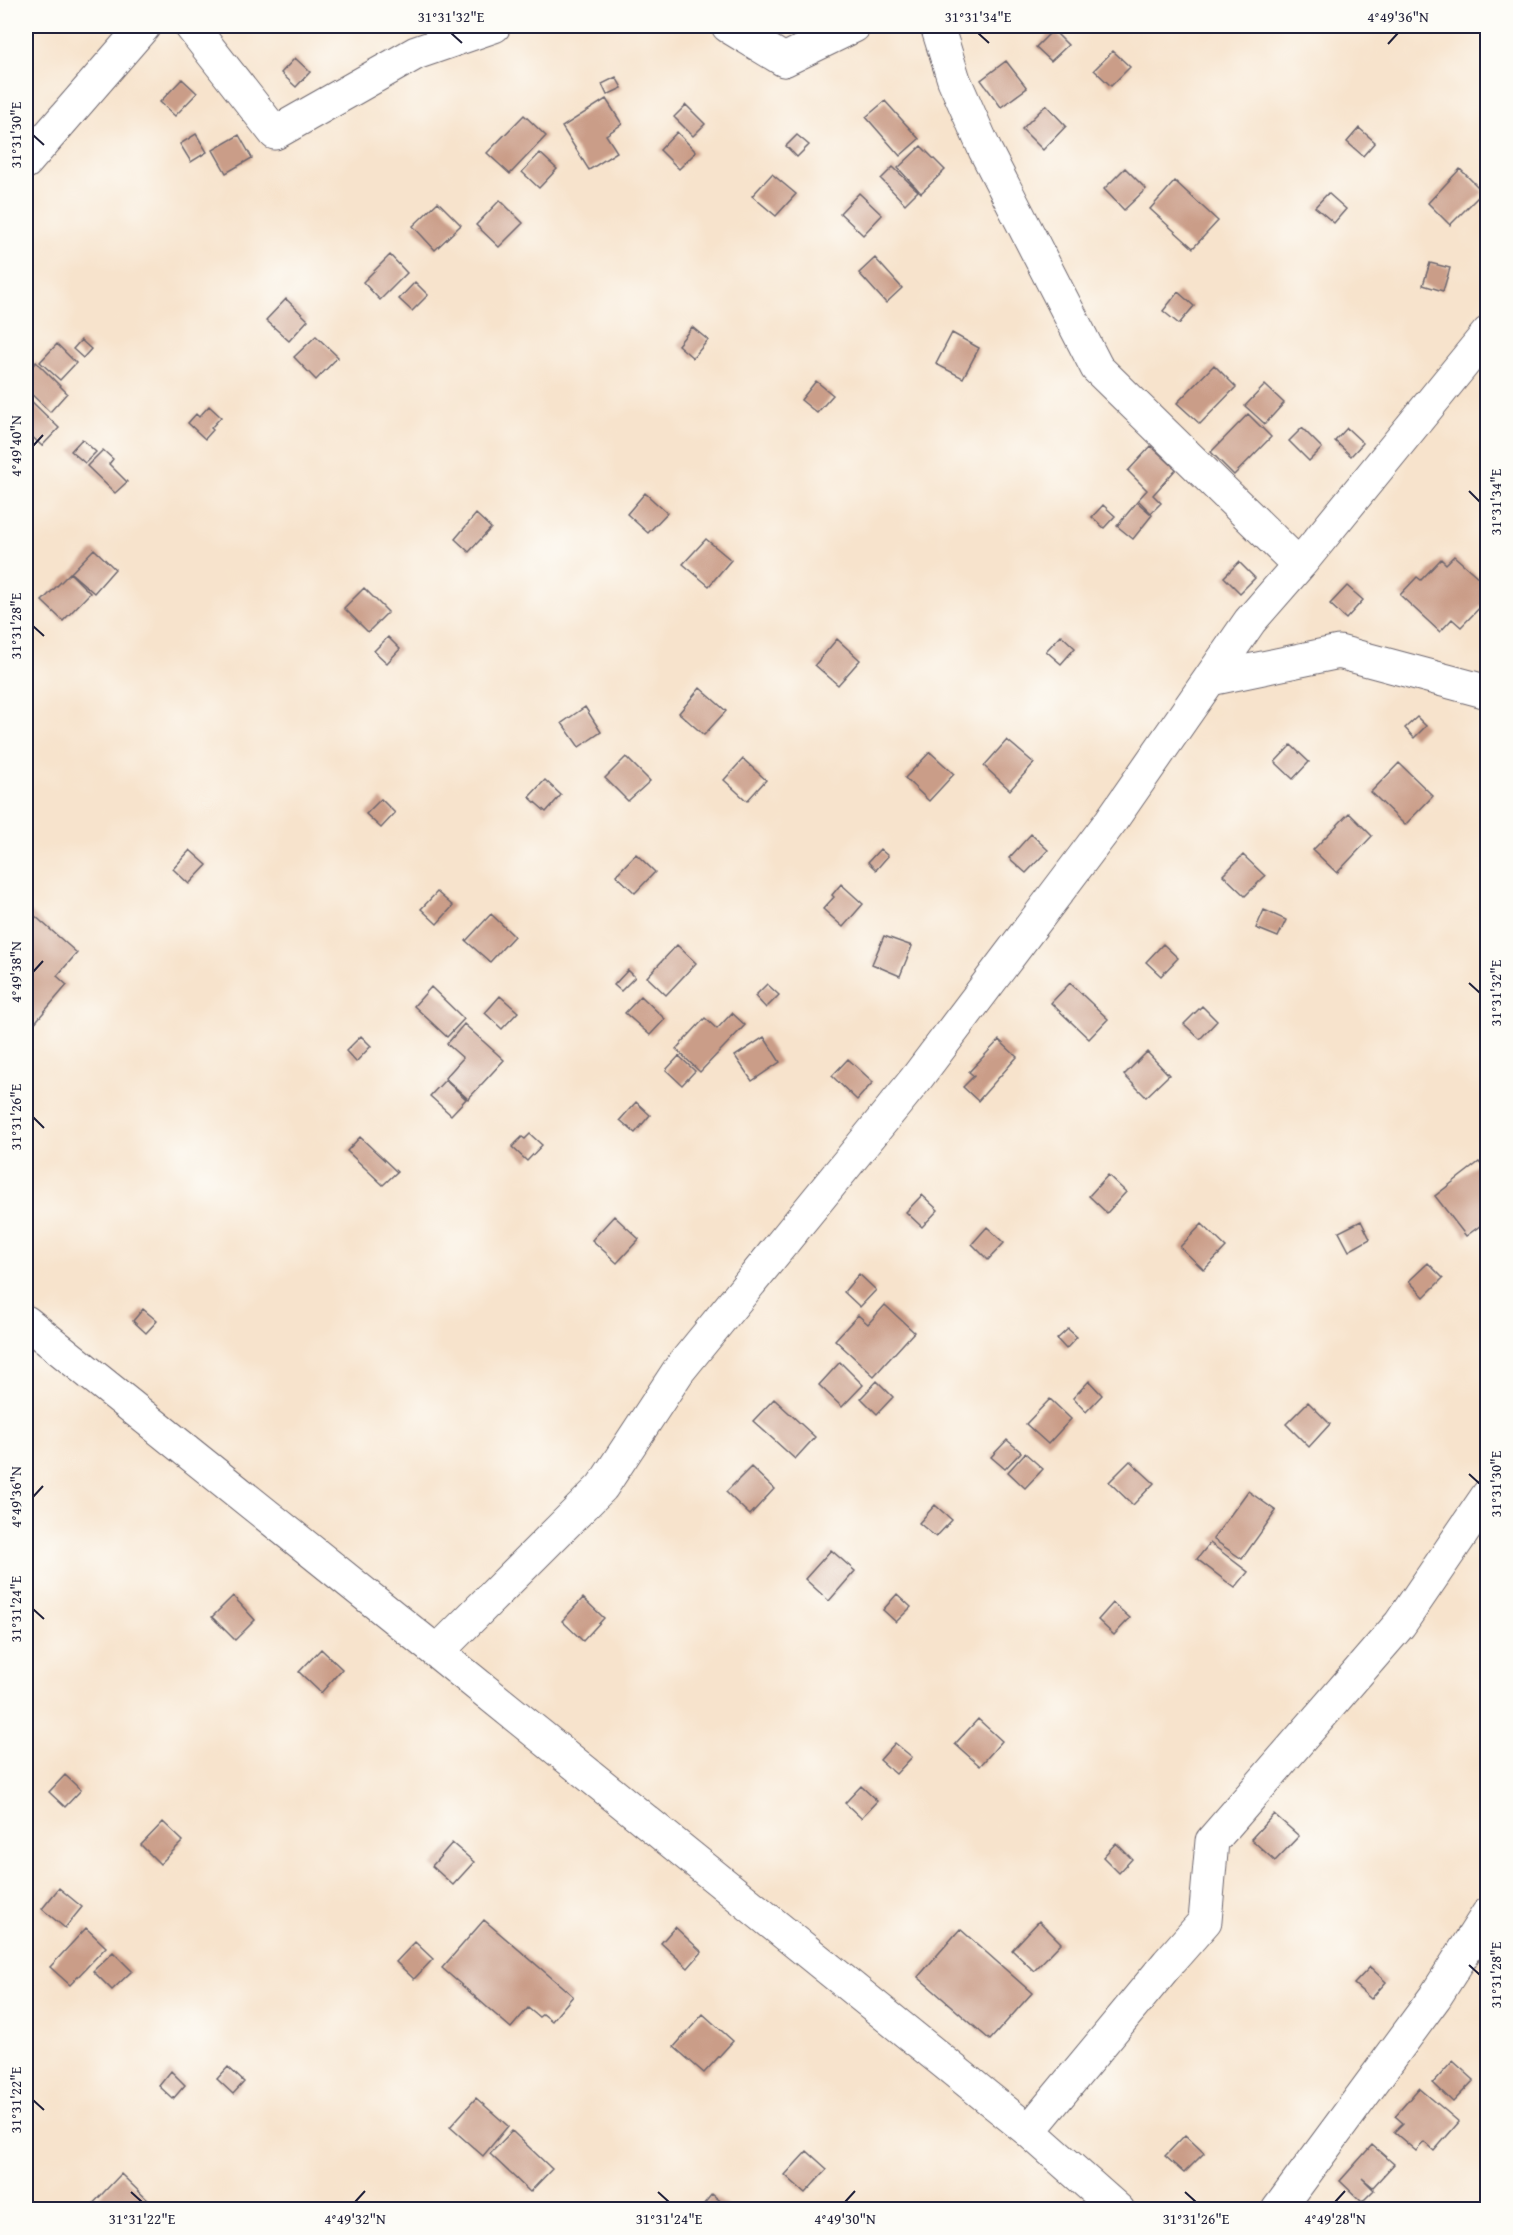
<svg xmlns="http://www.w3.org/2000/svg" width="1513" height="2235" font-family="'Gentium Book Plus',serif">
	<style>
		.building { fill: #ca9d88 }
		.lines { fill: none; stroke-linecap: round; stroke-linejoin: round }
		.street-casing { stroke: #6d666e; stroke-width: 35 }
		.street { stroke: #fff; stroke-width: 33 }
		.ticks { fill: none; stroke: #22223b; stroke-width: 2 }
		.neatline { fill: none; stroke: #22223b; stroke-width: 2 }
		.ticks-label { font-size: 15px; text-anchor: middle; fill: #22223b }
	</style>
	<rect width="100%" height="100%" fill="#fdfcf7"/>
	<filter id="ink" filterUnits="userSpaceOnUse"><feTurbulence type="fractalNoise" baseFrequency=".0167" numOctaves="2"/><feDisplacementMap in="SourceGraphic" scale="12" xChannelSelector="R" yChannelSelector="G"/><feConvolveMatrix kernelMatrix="1 2 1 2 8 2 1 2 1" color-interpolation-filters="sRGB"/></filter>
	<filter id="wash" filterUnits="userSpaceOnUse"><feTurbulence type="fractalNoise" baseFrequency=".008" numOctaves="4" result="noise"/><feDisplacementMap in="SourceGraphic" scale="24" xChannelSelector="R" yChannelSelector="G"/><feGaussianBlur stdDeviation="1.35" result="paint"/><feColorMatrix in="noise" values="0 0 0 0 0 0 0 0 0 0 0 0 0 0 0 0 0 1.4 0 .05"/><feComposite in="paint" operator="in"/></filter>
	<g filter="url(#wash)">
		<rect width="100%" height="100%" fill="#f7e3cc"/>
		<g id="blocks">
			<path class="building" d="M1053 30 1068 45 1051 61 1036 47Z
				M1113 51 1130 67 1111 86 1094 70Z
				M295 58 310 72 296 87 281 73Z
				M1006 61 1027 88 1001 107 981 80Z
				M616 77 622 88 607 95 602 84Z
				M182 79 197 93 175 116 160 102Z
				M606 99 622 124 606 135 617 152 589 170 562 127Z
				M885 101 919 139 900 156 866 117Z
				M686 105 705 124 693 136 674 117Z
				M1046 105 1066 126 1043 150 1022 129Z
				M524 115 546 136 510 174 487 153Z
				M1359 128 1375 142 1363 156 1347 142Z
				M677 132 696 152 679 169 660 150Z
				M196 134 207 152 191 162 180 144Z
				M239 135 252 158 226 173 213 150Z
				M797 135 809 145 797 157 786 146Z
				M921 146 945 170 921 193 898 168Z
				M540 153 557 169 539 188 522 172Z
				M893 167 918 191 905 204 881 179Z
				M1125 168 1146 189 1124 210 1104 189Z
				M1460 169 1483 192 1450 225 1428 203Z
				M772 174 796 194 776 216 752 196Z
				M1175 181 1218 221 1193 248 1150 209Z
				M859 193 882 215 863 235 840 213Z
				M1328 193 1346 209 1334 223 1315 207Z
				M500 200 523 223 499 247 476 225Z
				M438 202 461 225 435 250 413 226Z
				M390 255 407 273 380 300 363 282Z
				M875 258 902 288 886 303 859 273Z
				M1430 263 1450 268 1443 291 1423 285Z
				M415 282 428 295 412 311 399 299Z
				M1178 292 1194 306 1179 324 1163 311Z
				M286 299 308 320 289 341 266 320Z
				M692 327 708 340 693 358 678 345Z
				M952 333 979 348 963 378 936 364Z
				M316 336 338 357 316 380 294 357Z
				M81 340 91 349 83 358 73 349Z
				M57 344 76 363 60 380 40 362Z
				M36 362 67 393 50 412 26 389V367L28 370Z
				M1214 365 1236 387 1200 424 1177 403Z
				M816 381 833 395 817 413 801 400Z
				M1265 385 1284 403 1265 424 1245 406Z
				M26 396 59 428 42 446 26 431Z
				M209 406 221 417 211 428 213 430 205 439 188 423 196 414 199 417Z
				M1248 414 1271 437 1234 475 1211 452Z
				M1302 428 1322 448 1309 461 1289 441Z
				M1347 428 1363 443 1351 456 1335 441Z
				M82 439 96 452 85 463 71 451Z
				M1151 446 1176 469 1153 495 1161 503 1151 513 1138 500 1147 490 1128 471Z
				M103 450 113 459 109 464 127 482 115 493 87 466Z
				M645 493 667 513 648 533 627 514Z
				M1137 502 1152 515 1133 539 1117 526Z
				M1103 505 1115 516 1104 528 1092 517Z
				M476 514 491 528 469 552 455 539Z
				M706 539 731 560 709 586 683 564Z
				M94 549 115 569 94 593 71 573Z
				M1454 556 1488 586V592L1482 598 1486 601 1461 627 1452 619 1440 632 1400 595 1417 577 1421 580 1441 559 1446 564Z
				M1239 562 1255 578 1240 593 1224 577Z
				M70 573 90 593 63 621 42 601Z
				M1347 586 1363 600 1346 619 1330 604Z
				M364 588 388 612 368 632 344 608Z
				M1061 635 1075 648 1061 664 1046 651Z
				M388 637 400 649 387 663 374 651Z
				M837 639 860 660 838 685 815 665Z
				M700 688 726 711 704 735 679 713Z
				M585 707 601 732 579 747 562 723Z
				M1417 717 1426 726 1414 738 1405 728Z
				M1007 740 1034 763 1010 790 984 766Z
				M1291 745 1309 762 1293 779 1275 762Z
				M930 752 954 774 929 801 905 778Z
				M626 757 650 781 628 801 605 778Z
				M743 759 766 780 747 801 724 780Z
				M1399 763 1433 796 1405 825 1371 792Z
				M545 780 561 795 546 812 529 797Z
				M381 799 395 813 381 828 366 814Z
				M1349 813 1372 836 1337 873 1313 850Z
				M1031 834 1048 850 1026 873 1009 858Z
				M880 849 888 856 876 870 868 862Z
				M190 850 207 865 189 884 173 869Z
				M636 854 655 872 635 893 616 875Z
				M1243 855 1265 876 1245 896 1223 875Z
				M841 884 863 904 843 927 823 909 834 897 832 895Z
				M437 892 453 906 437 924 421 909Z
				M26 908 77 953 57 976 67 985 26 1033Z
				M1264 910 1286 920 1278 937 1256 928Z
				M491 914 514 936 490 962 466 941Z
				M884 936 912 946 900 976 872 964Z
				M1163 944 1178 958 1161 976 1146 962Z
				M677 945 696 963 666 995 647 977Z
				M628 970 635 977 621 991 614 985Z
				M1070 983 1108 1019 1089 1039 1051 1003Z
				M767 984 779 995 766 1008 755 996Z
				M431 987 464 1019 447 1037 414 1006Z
				M500 996 518 1012 502 1029 485 1013Z
				M641 996 665 1019 650 1035 625 1013Z
				M1202 1006 1217 1021 1200 1039 1184 1024Z
				M732 1013 745 1025 700 1072 676 1049 705 1018 717 1029Z
				M464 1024 504 1060 468 1099 445 1078 463 1058 447 1044Z
				M361 1036 371 1046 356 1062 346 1051Z
				M764 1037 780 1062 752 1081 735 1056Z
				M999 1040 1017 1057 978 1101 963 1087 974 1076 969 1072Z
				M1147 1052 1169 1075 1146 1097 1124 1075Z
				M679 1056 695 1071 682 1085 666 1070Z
				M848 1059 873 1082 857 1100 832 1076Z
				M445 1080 466 1099 451 1115 430 1096Z
				M636 1102 650 1115 635 1133 620 1120Z
				M530 1134 542 1145 527 1161 512 1147 522 1137 525 1139Z
				M360 1137 397 1172 383 1185 347 1151Z
				M1479 1162 1488 1173V1197L1482 1201 1488 1208V1220L1466 1236 1435 1196Z
				M1108 1175 1126 1192 1107 1213 1089 1196Z
				M922 1195 938 1210 922 1227 906 1212Z
				M614 1216 639 1239 617 1263 592 1240Z
				M1361 1221 1370 1239 1349 1251 1339 1232Z
				M1202 1224 1226 1247 1204 1270 1180 1247Z
				M987 1227 1004 1243 988 1260 972 1244Z
				M1428 1263 1443 1278 1424 1297 1409 1281Z
				M859 1274 876 1290 860 1307 844 1292Z
				M885 1305 914 1332 874 1376 835 1340 858 1315 868 1324Z
				M143 1309 157 1321 146 1333 133 1321Z
				M1068 1329 1077 1337 1066 1349 1057 1339Z
				M840 1362 863 1385 842 1407 819 1385Z
				M877 1381 893 1397 877 1414 861 1398Z
				M1089 1381 1102 1395 1086 1412 1073 1398Z
				M774 1399 815 1437 795 1459 753 1421Z
				M1050 1399 1071 1419 1048 1444 1026 1424Z
				M1308 1402 1330 1424 1309 1447 1286 1424Z
				M1007 1440 1021 1452 1005 1469 991 1457Z
				M1025 1453 1043 1469 1025 1488 1008 1472Z
				M1130 1461 1154 1483 1133 1505 1109 1482Z
				M751 1467 774 1489 750 1515 726 1492Z
				M1248 1491 1276 1511 1242 1559 1213 1539Z
				M935 1505 952 1520 936 1537 919 1523Z
				M1210 1543 1248 1572 1235 1588 1197 1559Z
				M831 1550 855 1571 829 1601 805 1579Z
				M897 1594 911 1607 896 1622 883 1610Z
				M233 1596 255 1620 235 1640 212 1617Z
				M583 1598 604 1618 583 1641 562 1621Z
				M1113 1603 1130 1618 1114 1635 1098 1620Z
				M321 1649 342 1669 321 1693 299 1672Z
				M978 1719 1002 1741 980 1766 955 1744Z
				M895 1743 912 1757 896 1774 880 1760Z
				M65 1775 81 1790 65 1807 49 1792Z
				M861 1786 877 1801 861 1818 845 1803Z
				M1274 1814 1299 1836 1275 1861 1251 1839Z
				M163 1822 183 1841 160 1864 141 1845Z
				M452 1843 474 1862 453 1885 432 1866Z
				M1116 1843 1132 1859 1119 1873 1103 1857Z
				M59 1888 82 1907 65 1928 42 1909Z
				M484 1920 573 1996 552 2021 543 2014 539 2017 528 2008 511 2028 442 1968Z
				M1039 1921 1061 1943 1034 1971 1012 1950Z
				M675 1927 702 1952 688 1968 661 1943Z
				M86 1928 106 1947 70 1985 50 1967Z
				M960 1929 1032 1993 990 2040 918 1977Z
				M415 1942 433 1959 414 1979 396 1962Z
				M113 1952 132 1971 112 1990 93 1971Z
				M1370 1967 1386 1982 1371 1999 1354 1984Z
				M703 2014 733 2041 704 2073 674 2047Z
				M1453 2061 1474 2080 1453 2102 1433 2083Z
				M228 2067 244 2082 233 2094 217 2079Z
				M171 2071 185 2085 173 2099 159 2086Z
				M1419 2088 1459 2122 1434 2151 1424 2142 1416 2151 1394 2132 1403 2123 1395 2116Z
				M476 2098 508 2126 483 2156 450 2127Z
				M512 2131 552 2169 530 2192 490 2154Z
				M1185 2135 1204 2153 1184 2173 1165 2156Z
				M1372 2145 1394 2164 1373 2187 1362 2178 1374 2190 1362 2202 1340 2181Z
				M807 2151 827 2169 805 2193 785 2175Z
				M121 2174 158 2210H87Z
				M712 2194 731 2210H699Z"/>
		</g>
	</g>
	<g filter="url(#ink)">
		<use href="#blocks" fill-opacity="0" stroke="#6d666e" stroke-width="1.5"/>
		<g class="lines">
			<defs>
				<path id="street" d="M191 26 275 133 416 53 494 26
					M728 26 784 60 854 26
					M937 26 954 80 985 150 1097 368 1299 565
					M26 162 144 26
					M1210 679 1339 652 1488 692
					M26 1322 437 1652 1029 2131 1118 2210
					M437 1652 602 1487 679 1370 916 1079 1111 821 1250 621 1299 565 1488 333
					M1029 2131 1168 1963 1205 1921 1212 1841 1400 1624 1488 1495
					M1278 2210 1435 1997 1488 1914"/>
			</defs>
			<use href="#street" class="street-casing"/>
			<use href="#street" class="street"/>
		</g>
	</g>
	<path class="ticks" d="M451 33 462 43M978 33 989 43M1388 44 1398 33M33 135 44 145M33 446 43 435M1469 491 1480 502M33 626 44 636M33 972 43 961M1469 983 1480 993M33 1117 44 1128M1469 1474 1480 1484M33 1497 43 1486M33 1609 44 1619M1469 1965 1480 1975M33 2100 44 2110M131 2192 142 2202M658 2192 669 2202M1185 2192 1196 2202M355 2202 365 2191M845 2202 855 2191M1335 2202 1345 2191"/>
	<rect width="1513" height="2235" fill="none" stroke="#fdfcf7" stroke-width="66"/>
	<rect x="33" y="33" width="1447" height="2169" class="neatline"/>
	<g class="ticks-label">
		<text x="451" y="22">31°31'32"E</text>
		<text x="978" y="22">31°31'34"E</text>
		<text x="1398" y="22">4°49'36"N</text>
		<text transform="translate(16 135) rotate(-90)" y="5">31°31'30"E</text>
		<text transform="translate(16 446) rotate(-90)" y="5">4°49'40"N</text>
		<text transform="translate(1496 502) rotate(-90)" y="5">31°31'34"E</text>
		<text transform="translate(16 626) rotate(-90)" y="5">31°31'28"E</text>
		<text transform="translate(16 972) rotate(-90)" y="5">4°49'38"N</text>
		<text transform="translate(1496 993) rotate(-90)" y="5">31°31'32"E</text>
		<text transform="translate(16 1117) rotate(-90)" y="5">31°31'26"E</text>
		<text transform="translate(1496 1484) rotate(-90)" y="5">31°31'30"E</text>
		<text transform="translate(16 1497) rotate(-90)" y="5">4°49'36"N</text>
		<text transform="translate(16 1609) rotate(-90)" y="5">31°31'24"E</text>
		<text transform="translate(1496 1975) rotate(-90)" y="5">31°31'28"E</text>
		<text transform="translate(16 2100) rotate(-90)" y="5">31°31'22"E</text>
		<text x="142" y="2224">31°31'22"E</text>
		<text x="355" y="2224">4°49'32"N</text>
		<text x="669" y="2224">31°31'24"E</text>
		<text x="845" y="2224">4°49'30"N</text>
		<text x="1196" y="2224">31°31'26"E</text>
		<text x="1335" y="2224">4°49'28"N</text>
	</g>
</svg>
